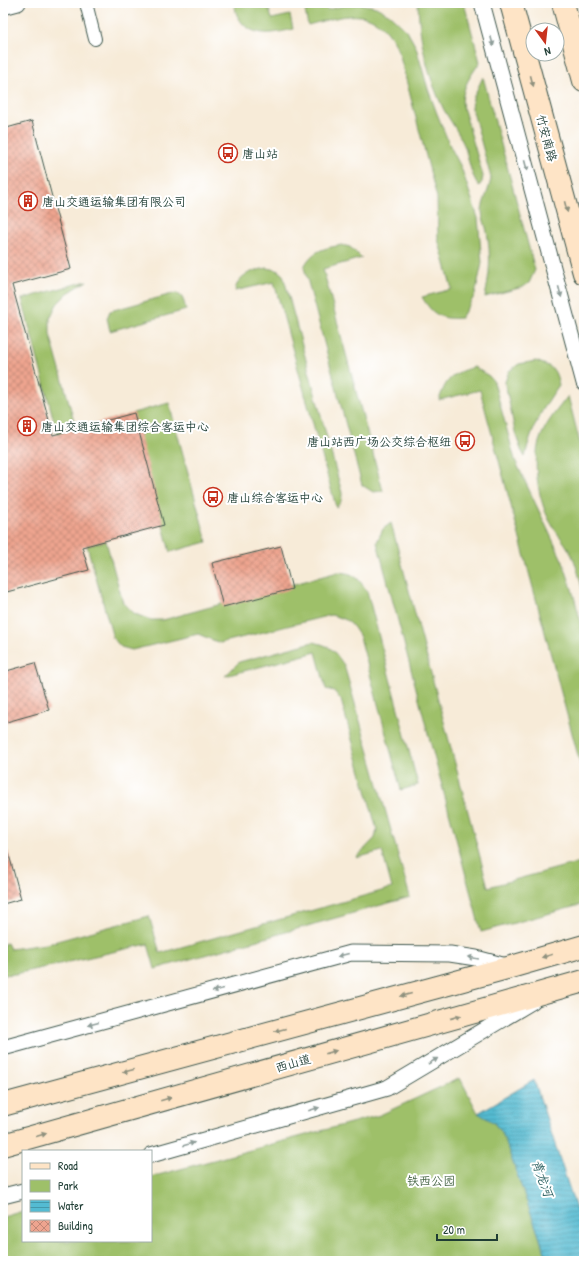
<svg xmlns="http://www.w3.org/2000/svg" width="587" height="1264" font-family="'Patrick Hand','LXGW WenKai TC',sans-serif">
	<style>
		.green { fill: #9ec069; stroke: #5e7e4e }
		.water { fill: url(#water-rules); stroke: #3a7c83 }
		.building { fill: url(#building-cross-hatch) }
		.lines { fill: none; stroke-linecap: round; stroke-linejoin: round }
		.pedestrian-casing { stroke: #3f574d; stroke-width: 14 }
		.minor-casing { stroke: #3f574d; stroke-width: 17 }
		.secondary-casing { stroke: #3f574d; stroke-width: 24 }
		.pedestrian { stroke: #fff; stroke-width: 12 }
		.minor { stroke: #fff; stroke-width: 15 }
		.secondary { stroke: #fee4c6; stroke-width: 22 }
		.oneway { fill: #8f9e9a }
		.oneway2 { fill: #8e907d }
		.labels { text-anchor: middle; dominant-baseline: central; stroke-width: 4; stroke-linejoin: round; paint-order: stroke }
		.street-label { font-size: 12px; fill: #1f3d34; stroke: #fff }
		.poi-label { font-size: 12px; fill: #1f3d34; stroke: #fff; text-anchor: start }
		.park-label { font-size: 12px; fill: #456444; stroke: #fff }
		.water-label { font-size: 13px; font-style: italic; fill: #2f6363; stroke: #fff }
	</style>
	<defs>
		<pattern id="water-rules" width="6" height="5" patternUnits="userSpaceOnUse"><rect width="6" height="5" fill="#54bbd2"/><path d="M0 2.5h6" fill="none" stroke="#4599ab"/></pattern>
		<pattern id="building-cross-hatch" width="8" height="8" patternUnits="userSpaceOnUse"><rect width="8" height="8" fill="#eea48f"/><path d="M0 0l8 8M0 8l8-8" fill="none" stroke="#c08776"/></pattern>
	</defs>
	<rect width="100%" height="100%" fill="#fff"/>
	<filter id="ink" filterUnits="userSpaceOnUse"><feTurbulence type="fractalNoise" baseFrequency=".025" numOctaves="2"/><feDisplacementMap in="SourceGraphic" scale="8" xChannelSelector="R" yChannelSelector="G"/><feConvolveMatrix kernelMatrix="1 2 1 2 8 2 1 2 1" color-interpolation-filters="sRGB"/></filter>
	<filter id="wash" filterUnits="userSpaceOnUse"><feTurbulence type="fractalNoise" baseFrequency=".012" numOctaves="4" result="noise"/><feDisplacementMap in="SourceGraphic" scale="16" xChannelSelector="R" yChannelSelector="G"/><feGaussianBlur stdDeviation="0.9" result="paint"/><feColorMatrix in="noise" values="0 0 0 0 0 0 0 0 0 0 0 0 0 0 0 0 0 1.4 0 .05"/><feComposite in="paint" operator="in"/></filter>
	<g filter="url(#wash)">
		<rect width="100%" height="100%" fill="#f7ebd8"/>
		<path class="green" d="M234 3H267L272 19 290 15 293 29C273 34 249 39 237 15 236 12 235 7 234 3Z
			M418 3H464L480 62C470 77 463 85 462 103L483 176 482 182 479 186C470 174 469 159 464 145 459 133 451 122 444 110 428 78 419 40 418 3Z
			M361 4 376 7 390 15 407 31 416 47 428 89 436 111 450 146 461 167 478 218 482 263 475 295 461 318C440 320 432 314 422 297L452 289 438 239 437 198 398 49C375 4 350 14 308 25L305 11 325 6 327 10 346 5Z
			M483 77 535 270 529 283 523 287 485 297C490 273 491 257 487 232 486 225 482 218 482 211 482 203 490 188 491 178L472 108 473 98Z
			M342 245 350 247 362 258 323 269 383 491 373 492 362 485 304 267C312 250 325 248 342 245Z
			M267 268 277 270 283 275 342 493C342 500 341 503 336 507L274 282 235 291C238 274 252 271 267 268Z
			M87 281 68 293 57 304 50 318V334L76 428 57 433 22 299Z
			M176 293C184 296 184 303 186 310L110 331 107 318 110 311Z
			M536 361C553 368 555 367 559 385 542 409 531 428 525 457L521 450 515 432 505 382 509 371 519 364Z
			M474 367 489 376 494 382 515 460 563 562 572 589 580 619 584 649V778L480 390 439 400C446 379 452 373 474 367Z
			M568 396 584 459V596C580 581 577 563 569 550 564 541 557 534 552 525 539 504 532 466 539 442 544 425 557 410 568 396Z
			M169 403 207 542 170 552 133 413Z
			M391 523 488 887 584 861V904L481 932 377 542 383 529Z
			M106 541 123 603 135 614 151 620H163L338 572C355 573 357 577 367 591L418 785 401 790 360 637C351 622 348 619 331 615L220 643 198 634 132 650 121 647 113 638 87 546Z
			M313 642C332 646 333 650 344 665L410 897 155 969 148 944 15 974 3 975V944L7 943 10 949 46 944 149 916 160 953 392 888 382 851 356 858 375 838 377 830 341 700 334 691 326 689 316 652 225 676 239 662Z
			M460 1078 478 1113 493 1122 502 1132 548 1261H3V1217L23 1211V1241H151V1177L380 1115Z"/>
		<path class="water" d="M534 1080 584 1233V1261H548L502 1132 493 1122 478 1113Z"/>
		<g id="blocks">
			<path class="building" d="M32 121 71 269 12 285 53 435 134 413 164 525 82 547 89 570 3 593V129Z
				M281 546 292 589 223 607 212 563Z
				M35 663 49 710 3 723V672Z
				M3 851H8L21 899 3 904Z"/>
		</g>
	</g>
	<g filter="url(#ink)">
		<use href="#blocks" fill-opacity="0" stroke="#3f574d" stroke-width="1"/>
		<g class="lines">
			<defs>
				<path id="pedestrian" d="M86 3 95 39"/>
				<path id="minor" d="M482 3 584 383
					M3 7 18 3
					M3 1048 351 953 450 954 476 958 510 967
					M151 1155 387 1088 533 1001
					M3 1196 23 1191"/>
				<path id="secondary" d="M511 3 584 273
					M563 3 584 81
					M3 1105 511 967 584 946
					M3 1145 584 981"/>
			</defs>
			<use href="#pedestrian" class="pedestrian-casing"/>
			<use href="#minor" class="minor-casing"/>
			<use href="#secondary" class="secondary-casing"/>
			<use href="#pedestrian" class="pedestrian"/>
			<use href="#minor" class="minor"/>
			<use href="#secondary" class="secondary"/>
		</g>
		<defs><path id="oneway-solid" d="M-6-.8H1V-3.2L6.5 0L1 3.2V.8H-6Z"/></defs>
		<g class="oneway">
			<use href="#oneway-solid" transform="translate(492 41) rotate(75)"/>
			<use href="#oneway-solid" transform="translate(526 166) rotate(75)"/>
			<use href="#oneway-solid" transform="translate(560 292) rotate(75)"/>
			<use href="#oneway-solid" transform="translate(343 955) rotate(165)"/>
			<use href="#oneway-solid" transform="translate(473 958) rotate(-170)"/>
			<use href="#oneway-solid" transform="translate(218 990) rotate(165)"/>
			<use href="#oneway-solid" transform="translate(93 1024) rotate(165)"/>
			<use href="#oneway-solid" transform="translate(433 1061) rotate(-31)"/>
			<use href="#oneway-solid" transform="translate(314 1109) rotate(-16)"/>
			<use href="#oneway-solid" transform="translate(189 1144) rotate(-16)"/>
		</g>
		<g class="oneway2">
			<use href="#oneway-solid" transform="translate(532 81) rotate(75)"/>
			<use href="#oneway-solid" transform="translate(566 207) rotate(75)"/>
			<use href="#oneway-solid" transform="translate(547 956) rotate(164)"/>
			<use href="#oneway-solid" transform="translate(406 995) rotate(165)"/>
			<use href="#oneway-solid" transform="translate(456 1017) rotate(-16)"/>
			<use href="#oneway-solid" transform="translate(280 1030) rotate(165)"/>
			<use href="#oneway-solid" transform="translate(331 1052) rotate(-16)"/>
			<use href="#oneway-solid" transform="translate(128 1071) rotate(165)"/>
			<use href="#oneway-solid" transform="translate(166 1099) rotate(-16)"/>
			<use href="#oneway-solid" transform="translate(41 1135) rotate(-16)"/>
		</g>
	</g>
	<defs>
		<symbol id="bus-ring" viewBox="-11 -11 22 22"><circle r="9.5" fill="#fff" stroke="#c8321e" stroke-width="1.5"/><path d="M-5-6H5V4H4V6H2V4H-2V6H-4V4H-5ZM-3.5-4V0h7V-4ZM-3.5 1.2v1.5H-2V1.2ZM2 1.2v1.5H3.5V1.2Z" fill="#c8321e"/></symbol>
		<symbol id="building-ring" viewBox="-11 -11 22 22"><circle r="9.5" fill="#fff" stroke="#c8321e" stroke-width="1.5"/><path d="M-4-6H4V6H1V3H-1V6H-4ZM-2.5-4.3h1.7v1.8h-1.7ZM.8-4.3h1.7v1.8H.8ZM-2.5-1h1.7V.8h-1.7ZM.8-1h1.7V.8H.8Z" fill="#c8321e"/></symbol>
	</defs>
	<g fill-rule="evenodd">
		<use href="#bus-ring" x="217" y="142" width="22" height="22"/>
		<use href="#building-ring" x="17" y="190" width="22" height="22"/>
		<use href="#building-ring" x="16" y="415" width="22" height="22"/>
		<use href="#bus-ring" x="454" y="430" width="22" height="22"/>
		<use href="#bus-ring" x="202" y="486" width="22" height="22"/>
	</g>
	<g class="labels">
		<g class="street-label">
			<text transform="translate(547 138) rotate(75)">竹安南路</text>
			<text transform="translate(293 1063) rotate(-16)">西山道</text>
		</g>
		<g class="poi-label">
			<text x="242" y="153">唐山站</text>
			<text x="42" y="201">唐山交通运输集团有限公司</text>
			<text x="41" y="426">唐山交通运输集团综合客运中心</text>
			<text x="451" y="441" text-anchor="end">唐山站西广场公交综合枢纽</text>
			<text x="227" y="497">唐山综合客运中心</text>
		</g>
		<g class="park-label">
			<text x="431" y="1180">铁西公园</text>
		</g>
		<g class="water-label">
			<text transform="translate(543 1178) rotate(70)">青龙河</text>
		</g>
	</g>
	<rect width="587" height="1264" fill="none" stroke="#fff" stroke-width="16"/>
	<rect x="22" y="1150" width="130" height="92" fill="#ffffff" stroke="#a5b1ae"/>
	<rect x="30" y="1163" width="20" height="6" fill="#fee4c6" stroke="#a5b1ae"/>
	<text x="58" y="1170" font-size="12" fill="#1f3d34">Road</text>
	<rect x="30" y="1180" width="20" height="12" fill="#9ec069" stroke="#a5b1ae"/>
	<text x="58" y="1190" font-size="12" fill="#1f3d34">Park</text>
	<rect x="30" y="1200" width="20" height="12" fill="url(#water-rules)" stroke="#a5b1ae"/>
	<text x="58" y="1210" font-size="12" fill="#1f3d34">Water</text>
	<rect x="30" y="1220" width="20" height="12" fill="url(#building-cross-hatch)" stroke="#a5b1ae"/>
	<text x="58" y="1230" font-size="12" fill="#1f3d34">Building</text>
	<g transform="translate(545 42) rotate(165)"><circle r="19" fill="#ffffff" stroke="#a5b1ae"/>
	<path d="M0-3L7 15L0 10L-7 15Z" fill="#c8321e"/>
	<text y="-6" font-size="11" font-weight="bold" text-anchor="middle" fill="#1f3d34">N</text>
	</g>
	<path d="M437 1234v6h60v-6" fill="none" stroke="#1f3d34" stroke-width="2"/>
	<text x="443" y="1234" font-size="12" fill="#1f3d34" stroke="#ffffff" stroke-width="3" paint-order="stroke">20 m</text>
</svg>
